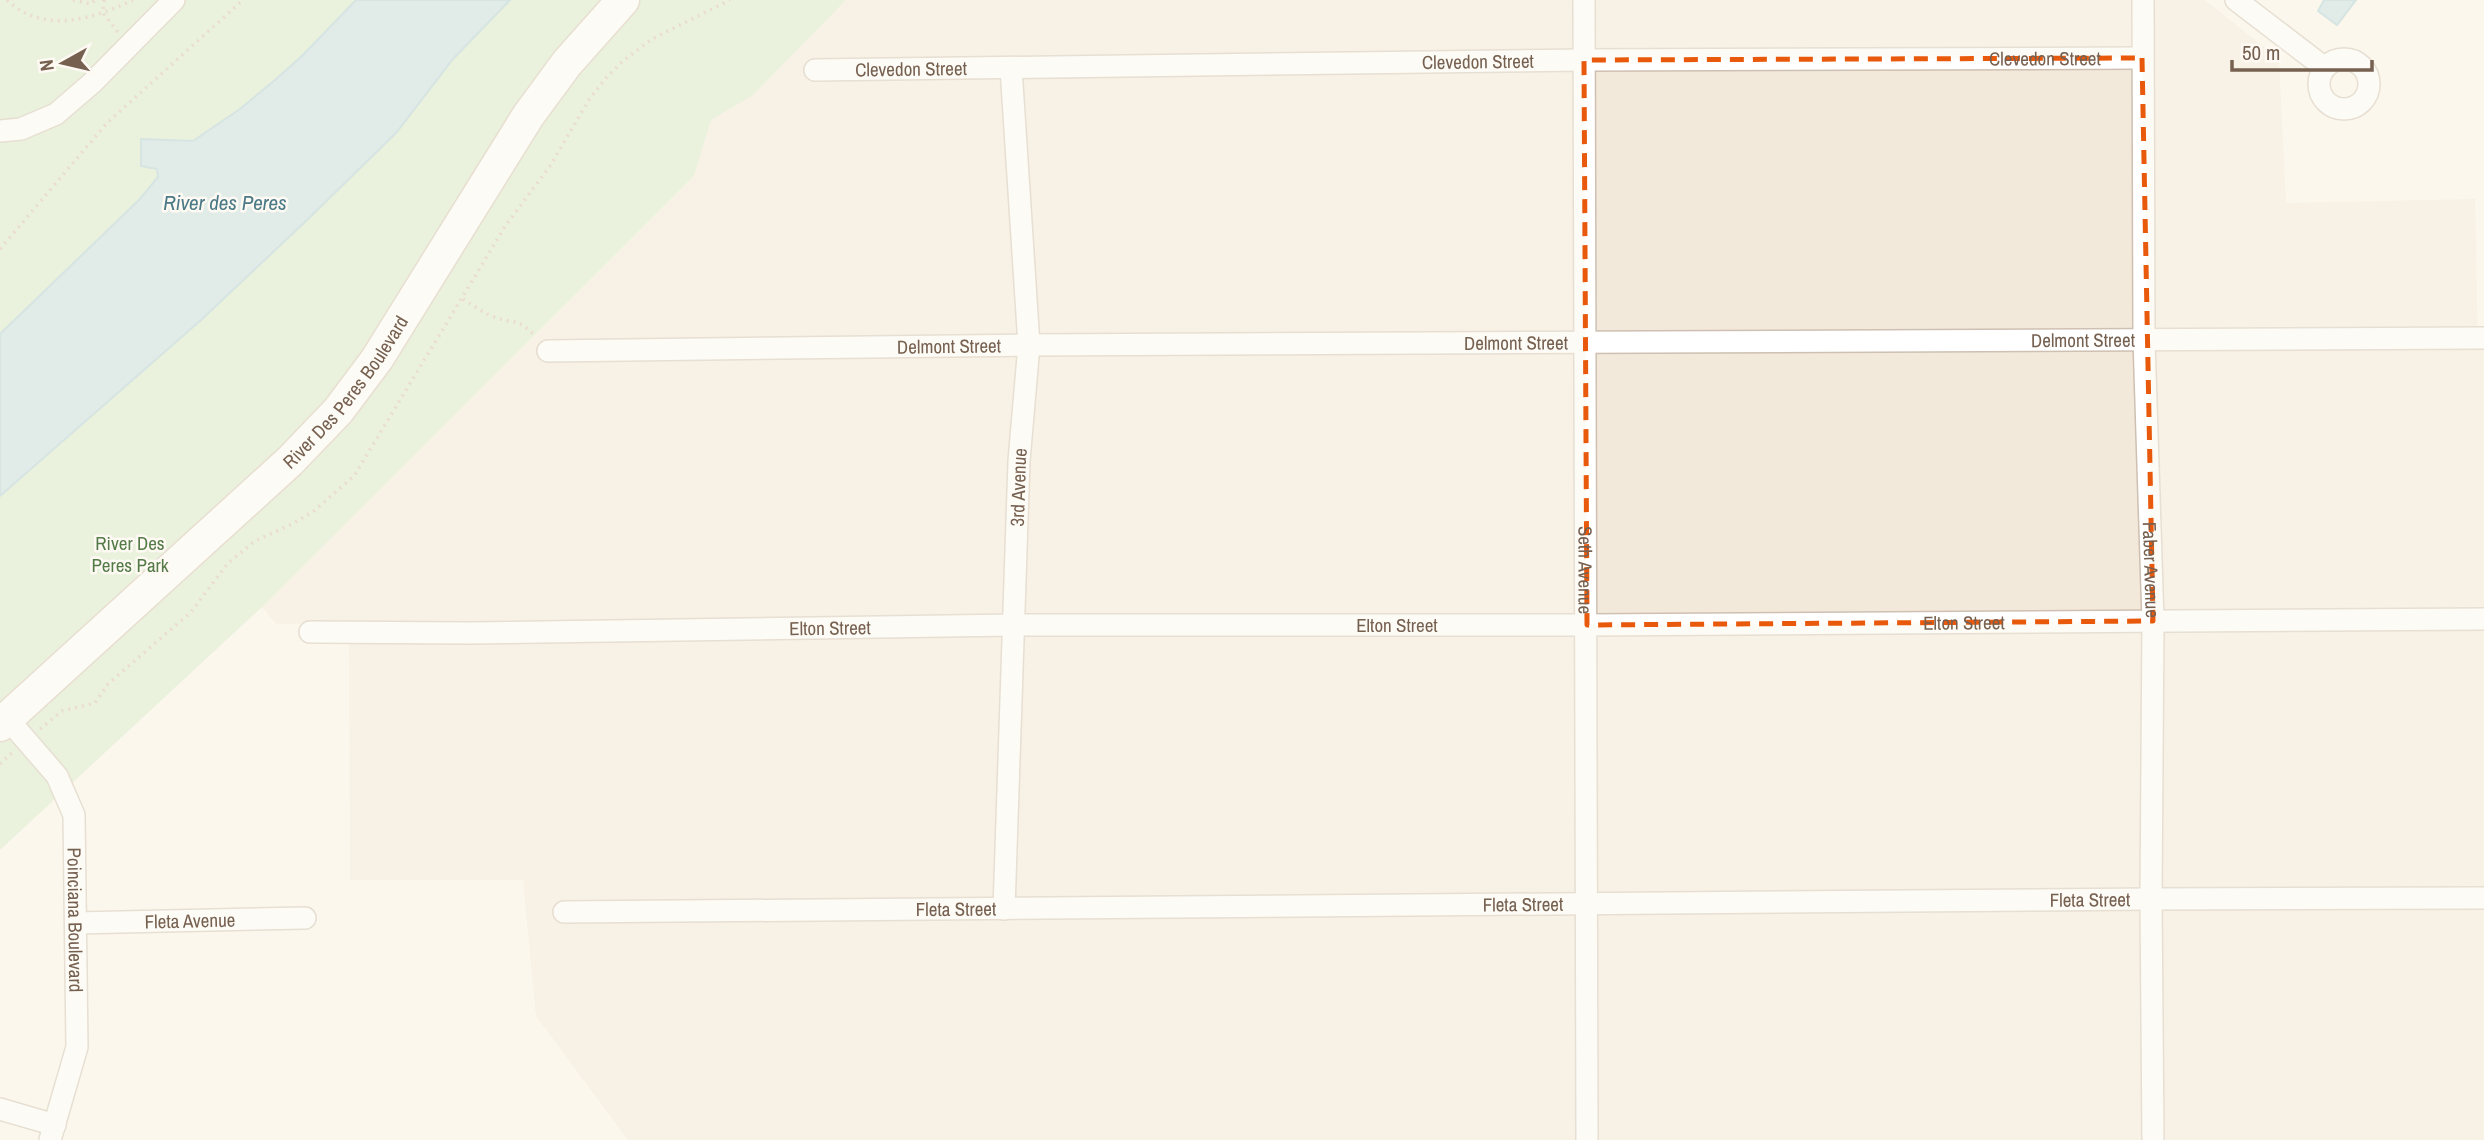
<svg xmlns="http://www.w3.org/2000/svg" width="2484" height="1140" font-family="'Archivo Narrow',sans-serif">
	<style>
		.residential { fill: #f3e9db }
		.green { fill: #d5e9cb }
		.water { fill: #c1dde5; stroke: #a8ccd6; stroke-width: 2 }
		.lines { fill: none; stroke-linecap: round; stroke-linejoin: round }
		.street-casing { stroke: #cec0b2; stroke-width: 24 }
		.secondary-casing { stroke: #d0c0b0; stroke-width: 35 }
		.path { stroke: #d5bca8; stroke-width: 3.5; stroke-dasharray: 2 5; stroke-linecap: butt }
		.street { stroke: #fff; stroke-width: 21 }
		.secondary { stroke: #fff; stroke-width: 32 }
		.marked { fill: none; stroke: #e8590c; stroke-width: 5; stroke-dasharray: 14 9; stroke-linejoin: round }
		.labels { text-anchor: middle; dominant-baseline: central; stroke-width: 5; stroke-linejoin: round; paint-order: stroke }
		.street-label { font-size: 19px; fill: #766050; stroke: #fefaf3 }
		.park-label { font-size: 19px; fill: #547a48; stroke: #fefaf3 }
		.water-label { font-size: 21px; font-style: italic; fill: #4b7a87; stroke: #fefaf3 }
	</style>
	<rect width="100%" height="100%" fill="#fcf7ec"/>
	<path class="residential" d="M846 0H2205L2279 59 2286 203 2475 199 2478 347H2484V1140H628L536 1016 523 880H350L349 623 276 624 262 607 694 176 711 120 753 95Z"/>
	<path class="green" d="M0 0H356L303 55 275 80 240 109 193 141 141 139 152 167 157 169 158 177 140 199 0 333Z
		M510 0H846L753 95 711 120 694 176 262 607 0 850V496L201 320 307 220 396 133 453 59Z"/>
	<path class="water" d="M356 0H510L453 59 396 133 307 220 201 320 0 496V334L140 199 158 177 157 169 141 166V139L193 141 240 109 275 80 303 55Z
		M2324 0H2356L2337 25 2318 11Z"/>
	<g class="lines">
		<defs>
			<g id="street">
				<path id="s1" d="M1584 0 1587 1140"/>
				<path id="s2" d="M2143 0 2144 340 2153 621 2151 899 2153 1140"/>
				<path d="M2236 0 2325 68"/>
				<circle cx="2344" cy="84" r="25"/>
				<path id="s3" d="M815 70 1584 60 2142 58"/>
				<path d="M0 131 21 129 56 114 92 83 174 0"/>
				<path id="s4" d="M548 351 1029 345 2484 338"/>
				<path id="s5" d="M310 632 470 633 1014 625H1587L2484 619"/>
				<path id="s6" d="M7 718 57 776 74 815 77 1047 50 1140"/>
				<path id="s7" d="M1004 909 1019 461 1029 345 1011 68"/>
				<path id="s8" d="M564 912 2151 899 2484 898"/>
				<path id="s9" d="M76 923 305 918"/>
				<path d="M0 1109 55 1125"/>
			</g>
			<g id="secondary">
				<path id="s10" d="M0 725 290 461 338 411 377 359 528 116 567 63 623 0"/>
			</g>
		</defs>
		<use href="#street" class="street-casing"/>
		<use href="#secondary" class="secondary-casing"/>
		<path class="path" d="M7 0C45 35 92 19 133 0
			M73 0 91 4 95 0
			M104 0 103 13 118 32
			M0 249 107 123 243 0
			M463 299C473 305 483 313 494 317 515 325 516 316 535 336
			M40 729 62 711 95 703 108 684 191 612 228 563 255 541 292 524 314 511 354 476 506 225 550 166 590 98 606 78 623 61 652 39 730 0
			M0 764 13 752"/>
		<use href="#street" class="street"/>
		<use href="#secondary" class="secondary"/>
	</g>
	<path d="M0 0H2484V1140H0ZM2142 58 2153 621 1587 625 1584 60Z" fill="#fcf7ec" fill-opacity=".55" fill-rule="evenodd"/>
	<path class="marked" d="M2142 58 2153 621 1587 625 1584 60Z"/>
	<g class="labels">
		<g class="street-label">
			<text stroke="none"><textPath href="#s3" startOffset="1230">Clevedon Street</textPath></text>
			<text stroke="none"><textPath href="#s3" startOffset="663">Clevedon Street</textPath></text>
			<text stroke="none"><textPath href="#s3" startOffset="96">Clevedon Street</textPath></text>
			<text stroke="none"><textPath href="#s4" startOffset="1535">Delmont Street</textPath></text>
			<text stroke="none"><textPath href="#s4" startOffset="968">Delmont Street</textPath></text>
			<text stroke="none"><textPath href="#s4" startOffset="401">Delmont Street</textPath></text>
			<text stroke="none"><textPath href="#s10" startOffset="481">River Des Peres Boulevard</textPath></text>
			<text stroke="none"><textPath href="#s7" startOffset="422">3rd Avenue</textPath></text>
			<text stroke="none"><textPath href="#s1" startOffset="570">Seth Avenue</textPath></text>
			<text stroke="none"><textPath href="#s2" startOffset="570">Faber Avenue</textPath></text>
			<text stroke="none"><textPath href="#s5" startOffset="1654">Elton Street</textPath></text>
			<text stroke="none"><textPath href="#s5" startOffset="1087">Elton Street</textPath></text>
			<text stroke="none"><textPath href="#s5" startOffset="520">Elton Street</textPath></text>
			<text stroke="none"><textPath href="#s8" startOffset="1526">Fleta Street</textPath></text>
			<text stroke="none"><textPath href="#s8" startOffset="959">Fleta Street</textPath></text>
			<text stroke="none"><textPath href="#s8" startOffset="392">Fleta Street</textPath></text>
			<text stroke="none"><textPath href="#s6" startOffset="224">Poinciana Boulevard</textPath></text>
			<text stroke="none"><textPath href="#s9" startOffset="114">Fleta Avenue</textPath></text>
		</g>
		<g class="park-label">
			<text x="130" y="543">River Des<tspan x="130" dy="22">Peres Park</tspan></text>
		</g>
		<g class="water-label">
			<text x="225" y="202">River des Peres</text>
		</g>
	</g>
	<g transform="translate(63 63) rotate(262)" stroke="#fefaf3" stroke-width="5" paint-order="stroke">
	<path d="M0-5L12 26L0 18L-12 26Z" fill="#766050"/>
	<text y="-10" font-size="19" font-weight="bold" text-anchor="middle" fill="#766050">N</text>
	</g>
	<path d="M2232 60v10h140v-10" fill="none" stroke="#766050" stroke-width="3.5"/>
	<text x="2242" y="60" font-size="21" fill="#766050" stroke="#fefaf3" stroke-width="5" paint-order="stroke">50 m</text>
</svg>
